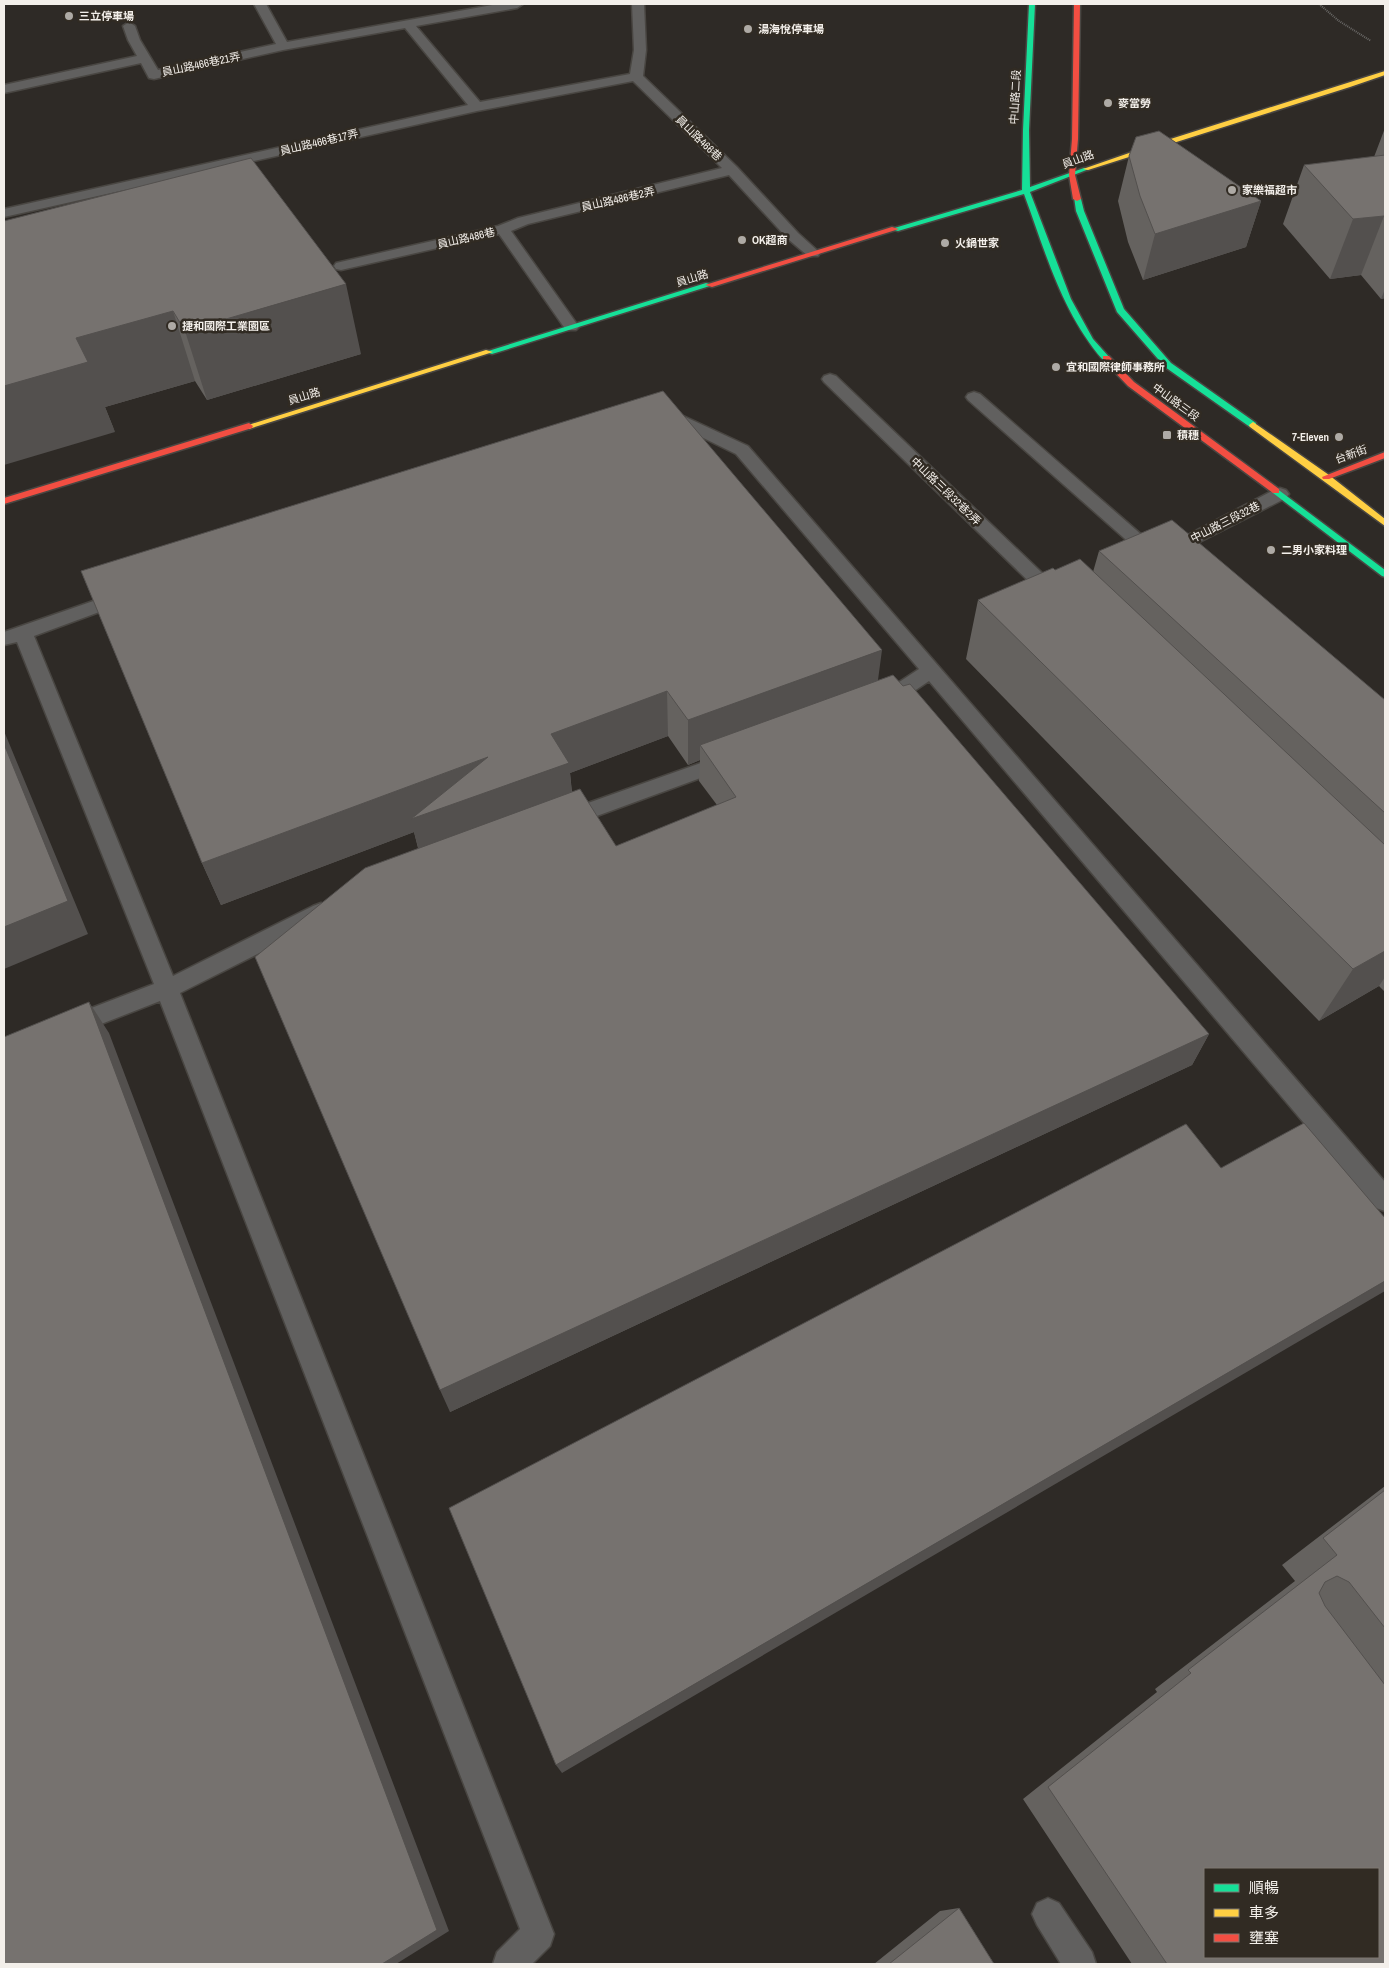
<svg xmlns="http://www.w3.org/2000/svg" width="1389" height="1968" font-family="'Archivo Narrow','Noto Sans TC',sans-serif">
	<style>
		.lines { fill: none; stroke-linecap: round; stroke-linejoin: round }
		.lane-casing { stroke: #494642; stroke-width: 3 }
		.fast-casing { stroke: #494642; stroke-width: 3 }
		.slow-casing { stroke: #494642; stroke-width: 3 }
		.jam-casing { stroke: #494642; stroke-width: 3 }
		.path { stroke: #6a6967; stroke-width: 2; stroke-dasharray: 1 1; stroke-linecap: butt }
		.lane { fill: #61605f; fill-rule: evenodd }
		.fast { fill: #16e098; fill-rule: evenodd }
		.slow { fill: #ffcf43; fill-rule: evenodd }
		.jam { fill: #f24e42; fill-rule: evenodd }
		.wall { fill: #65625f; fill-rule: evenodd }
		.shaded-wall { fill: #53504e }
		.building { fill: #76726f; stroke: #53504e; fill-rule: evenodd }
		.poi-dot { fill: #aeaaa5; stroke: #312b23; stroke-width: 2 }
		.labels { text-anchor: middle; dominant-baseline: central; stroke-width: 5; stroke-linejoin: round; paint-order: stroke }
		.far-poi-label { font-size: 11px; font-weight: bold; fill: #f3efea; stroke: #312b23; text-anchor: start }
		.far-street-label { font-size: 11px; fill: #f3efea; stroke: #312b23 }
	</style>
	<rect width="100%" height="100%" fill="#2e2a26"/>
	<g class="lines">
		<defs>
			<path id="lane" d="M254 4H266L287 42 498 4H523L517 8 416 26 480 102 630 74 634 50 632 4H644L646 50 643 76 737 167 798 233 820 253 818 256H808L788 239 729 175 528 224 511 231 579 327 576 330H566L499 234 341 270 336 269 334 266 336 263 498 226 518 218 722 168 633 81 477 111 4 217V209L468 105 405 28 283 50 154 79 149 78 141 63 4 93V85L137 56 128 40 123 26 129 22 135 26 140 40 158 70 276 44Z
				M830 374 836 376 1063 593 1065 597 1063 601 1056 603 1049 601 824 382 822 379 824 376Z
				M974 392 980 394 1159 550 1274 490 1280 488 1286 490 1289 494 1286 498 1172 556 1165 558 1162 561 1156 563 1150 561 968 400 966 397 968 394Z
				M679 414 748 446 1385 1182V1211L1376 1208 929 681 892 706 885 708 878 706 875 701 878 696 919 669 736 454 677 425 665 428 659 427 657 423 659 419Z
				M125 590 132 592 134 596 132 600 34 636 173 976 313 906 321 903 329 906 332 912 329 918 180 993 554 1934 550 1946 532 1964H493L497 1952 520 1929 160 1001 68 1037 60 1034 57 1027 60 1020 154 984 17 642 4 645V632Z
				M729 753 736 755 739 760 736 765 564 828 557 826 554 820 557 814Z
				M1048 1898 1059 1903 1092 1952 1096 1964H1061L1037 1925 1032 1914 1037 1903Z"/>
			<path id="fast" d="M1029 4H1035L1029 130 1030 187 1084 168 1089 169 1030 192 1071 299 1093 339 1110 358 1106 360H1103C1062 313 1045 251 1024 194L898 231 891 229 1022 190 1023 130Z
				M1074 197 1081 199 1084 211 1124 309 1171 363 1256 423V427H1250L1165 367 1117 312 1076 211Z
				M706 283 713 285 492 354 485 352Z
				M1276 488 1385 570V577L1382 576 1273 493 1272 491Z"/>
			<path id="slow" d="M1385 71V75L1350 87 1088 170 1083 169 1158 143Z
				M486 350 493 352 252 428 249 429 245 426Z
				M1253 422 1329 475 1385 519V526L1250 427 1249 425Z"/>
			<path id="jam" d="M1074 4H1080L1078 139 1075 175 1081 199 1077 201 1073 199 1069 175 1072 139Z
				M892 227 899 229 712 287 705 285Z
				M1103 356H1109L1134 382 1279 489V493H1273L1128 386 1103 360Z
				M249 423 253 426 252 428 4 504V498Z
				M1385 452V458L1329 479H1323L1322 477Z"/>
		</defs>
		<use href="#lane" class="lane-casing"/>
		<use href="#fast" class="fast-casing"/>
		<use href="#slow" class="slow-casing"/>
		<use href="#jam" class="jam-casing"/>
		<path class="path" d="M1319 4 1339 21 1371 41"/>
		<use href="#lane" class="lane"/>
		<use href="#fast" class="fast"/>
		<use href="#slow" class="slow"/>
		<use href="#jam" class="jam"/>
	</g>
	<path class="wall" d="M1385 128V298L1381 299 1361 275 1330 279 1283 224 1304 165 1374 157Z
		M1129 156 1261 201 1246 247 1143 280 1128 242 1118 201Z
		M4 221 361 354 207 400 195 381 105 407 115 432Z
		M1099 551 1385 700V992L1379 986 1319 1021 966 659 978 600 1055 570 1093 572Z
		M81 571 878 680 1209 1034 1192 1065 450 1412 418 848 414 832 221 905 202 863ZM668 736 688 765 700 760 699 781 717 805 616 846 572 792 570 773Z
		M1385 1486V1964H1132L1023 1799 1157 1692 1155 1689 1295 1581 1282 1565Z
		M959 1908 994 1964H874L940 1911Z"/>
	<path class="shaded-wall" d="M1261 201 1246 247 1143 280 1155 234Z
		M1384 216 1361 275 1330 279 1353 219Z
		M346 284 361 354 207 400 185 331Z
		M1385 289V298L1381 299Z
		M173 311 195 381 105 407 115 432 4 465V386L76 338Z
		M882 650 876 695 700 745V760L688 765V720Z
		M667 691 668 736 570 773 573 807 422 862 414 832 221 905 202 863Z
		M4 731 88 934 4 969Z
		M1385 951V977L1379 986 1319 1021 1353 969Z
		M89 1002 109 1033 449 1931 396 1964H382Z
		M1209 1034 1192 1065 450 1412 440 1390Z
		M1385 1281V1291L562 1773 556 1765Z"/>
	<path class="building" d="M1159 131 1261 201 1155 234 1140 196 1129 156 1136 137Z
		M1385 155V217L1384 216 1353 219 1304 165Z
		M251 158 346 284 185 331 173 311 76 338 88 362 4 386V221Z
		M663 391 882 650 688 720 667 691 551 734 569 763 411 819 488 757 202 863 81 571Z
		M1172 520 1385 700V813L1099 551Z
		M1080 559 1385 845V951L1353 969 978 600 1053 568 1055 570Z
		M893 675 903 686 910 684 1209 1034 440 1390 255 957 365 868 580 789 616 846 736 797 700 745Z
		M4 744 68 901 4 927Z
		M89 1002 437 1930 382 1964H4V1037Z
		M1304 1123 1385 1218V1281L556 1765 449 1508 1186 1124 1221 1168Z
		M1385 1490V1628L1349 1582 1337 1576 1325 1582 1319 1593 1325 1606 1385 1685V1964H1167L1048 1787 1191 1673 1188 1670 1337 1555 1323 1538ZM1205 1869H1378V1957H1205Z
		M959 1908 994 1964H889Z"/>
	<g class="poi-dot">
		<circle cx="69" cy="16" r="5"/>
		<circle cx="748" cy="29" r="5"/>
		<circle cx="1108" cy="103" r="5"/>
		<circle cx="1232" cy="190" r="5"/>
		<circle cx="742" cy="240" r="5"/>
		<circle cx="945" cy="243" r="5"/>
		<circle cx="172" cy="326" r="5"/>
		<circle cx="1056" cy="367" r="5"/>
		<rect x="1162" y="430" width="10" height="10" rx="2.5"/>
		<circle cx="1339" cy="437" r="5"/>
		<circle cx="1271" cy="550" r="5"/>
	</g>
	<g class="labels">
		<g class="far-poi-label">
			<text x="79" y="16">三立停車場</text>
			<text x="758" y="29">湯海悅停車場</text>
			<text x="1118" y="103">麥當勞</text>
			<text x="1242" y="190">家樂福超市</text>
			<text x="752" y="240">OK超商</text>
			<text x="955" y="243">火鍋世家</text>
			<text x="182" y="326">捷和國際工業園區</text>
			<text x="1066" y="367">宜和國際律師事務所</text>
			<text x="1177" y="435">積穗</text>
			<text x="1329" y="437" text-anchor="end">7-Eleven</text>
			<text x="1281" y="550">二男小家料理</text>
		</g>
		<g class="far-street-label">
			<text transform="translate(201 64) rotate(-12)">員山路466巷21弄</text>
			<text transform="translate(1015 97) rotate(-87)">中山路二段</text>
			<text transform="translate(699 138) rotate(44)">員山路466巷</text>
			<text transform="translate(319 142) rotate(-13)">員山路466巷17弄</text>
			<text transform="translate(1078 159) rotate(-20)">員山路</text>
			<text transform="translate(618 199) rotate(-13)">員山路486巷2弄</text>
			<text transform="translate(466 238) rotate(-13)">員山路486巷</text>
			<text transform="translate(692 278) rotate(-17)">員山路</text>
			<text transform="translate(304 396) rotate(-17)">員山路</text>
			<text transform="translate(1176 402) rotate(36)">中山路三段</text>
			<text transform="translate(1351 454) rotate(-20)">台新街</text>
			<text transform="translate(946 491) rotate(44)">中山路三段32巷2弄</text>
			<text transform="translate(1225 522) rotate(-27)">中山路三段32巷</text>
		</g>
	</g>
	<rect width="1389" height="1968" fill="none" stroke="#f3efea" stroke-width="10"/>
	<rect x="1204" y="1868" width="175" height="90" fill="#312b23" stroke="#7f7973"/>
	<rect x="1214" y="1884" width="25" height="8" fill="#16e098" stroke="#7f7973"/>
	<text x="1249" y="1893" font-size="15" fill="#f3efea">順暢</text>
	<rect x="1214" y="1909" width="25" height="8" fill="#ffcf43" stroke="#7f7973"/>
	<text x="1249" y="1918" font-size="15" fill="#f3efea">車多</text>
	<rect x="1214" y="1934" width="25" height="8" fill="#f24e42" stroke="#7f7973"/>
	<text x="1249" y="1943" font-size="15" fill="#f3efea">壅塞</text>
</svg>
